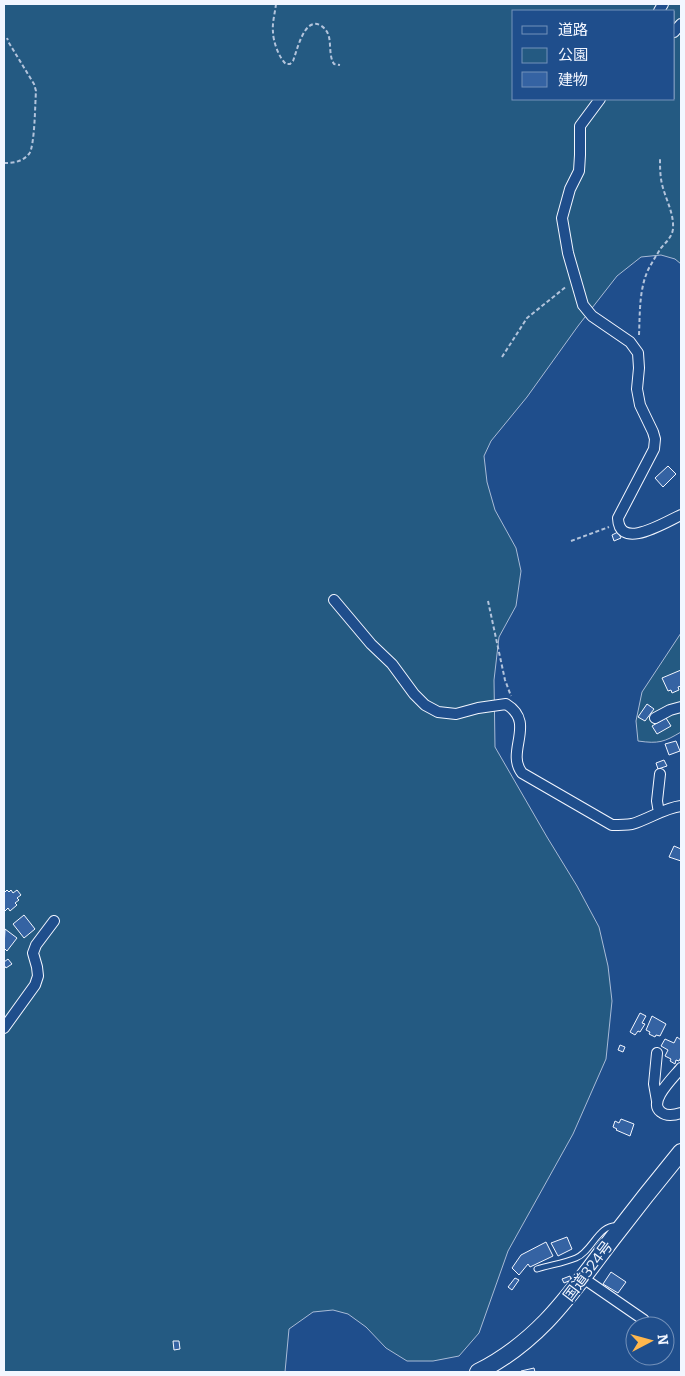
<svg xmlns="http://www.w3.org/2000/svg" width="685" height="1376" font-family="Bitter,'Noto Sans JP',serif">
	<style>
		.green { fill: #245a82; stroke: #a8bbd7; fill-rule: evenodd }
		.building { fill: #3563a3; stroke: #f2f6ff }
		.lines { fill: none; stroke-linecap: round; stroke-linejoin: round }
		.service-casing { stroke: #f2f6ff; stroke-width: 7 }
		.minor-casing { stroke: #f2f6ff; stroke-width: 12 }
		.trunk-casing { stroke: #f2f6ff; stroke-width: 18 }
		.path { stroke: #b3c4dc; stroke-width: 2; stroke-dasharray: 4 2.5; stroke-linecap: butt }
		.service { stroke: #1f4e8c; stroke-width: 5 }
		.minor { stroke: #1f4e8c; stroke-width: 10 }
		.trunk { stroke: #1f4e8c; stroke-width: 16 }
		.labels { text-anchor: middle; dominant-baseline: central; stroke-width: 4; stroke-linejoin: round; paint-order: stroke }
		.street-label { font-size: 15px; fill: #f2f6ff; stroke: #1f4e8c }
	</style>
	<rect width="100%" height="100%" fill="#1f4e8c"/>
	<path class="green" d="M4 4H681V264L675 259 661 255 641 257 617 276 578 326 527 397 491 441 484 456 487 482 495 510 516 548 521 571 516 606 499 637 494 680 495 747 547 837 577 886 599 927 608 966 612 1001 606 1059 573 1134 508 1251 479 1333 459 1356 433 1361H407L386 1348 366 1327 348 1314 333 1310 313 1312 289 1329 285 1372H4ZM514 11H674V99H514Z
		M681 633V732C664 742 659 744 638 741L636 721 642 692Z"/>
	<path class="building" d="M668 466 676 474 663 487 655 478Z
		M618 532 621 538 614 541 612 535Z
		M681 670V686L678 687 679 690 672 693 671 690 668 691 662 678Z
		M647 704 654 709 645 721 638 717Z
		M666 718 671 726 657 734 652 726Z
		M676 741 680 751 669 755 665 744Z
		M664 760 667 766 658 769 656 763Z
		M674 846 681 849V861L669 857Z
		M7 890 9 892 11 890 13 893 17 890 21 895 17 898 19 900 15 903 17 905 10 911 8 908 4 912V893Z
		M24 915 35 929 24 938 13 924Z
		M5 929 17 938 7 951 4 948Z
		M8 959 12 964 6 968 4 965V962Z
		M640 1013 646 1016 642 1023 645 1024 640 1032 638 1031 635 1035 630 1032Z
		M652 1016 666 1024 660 1036 656 1035 655 1037 649 1034 650 1032 646 1030Z
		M677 1037 681 1040V1057L679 1061 676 1060 675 1064 670 1061 671 1059 665 1056 668 1050 661 1046 665 1039 674 1043Z
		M620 1045 625 1047 623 1052 618 1050Z
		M621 1119 634 1124 630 1136 616 1130 617 1129 613 1127 615 1121 619 1123Z
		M567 1237 572 1249 558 1256 551 1243Z
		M546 1242 553 1256 530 1267 528 1264 519 1275 512 1268 521 1255Z
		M611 1272 626 1282 618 1293 603 1284Z
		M570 1276 571 1280 564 1283 562 1279Z
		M515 1278 519 1280 512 1290 508 1287Z
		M173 1341H179L180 1349 174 1350Z
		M534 1368 535 1372H521V1371Z"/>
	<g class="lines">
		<defs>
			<path id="service" d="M537 1269C550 1265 564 1263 576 1258 593 1251 598 1223 619 1226"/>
			<path id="minor" d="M659 11 663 4
				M674 32 681 24
				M600 99 580 126V155L579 171 570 189 562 218 568 253 583 305 592 316 630 342 638 353 639 368 637 389 640 405 653 432 655 439 654 449 618 518C619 552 667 521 681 515
				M334 600 371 644 392 664 414 694 425 705 438 712 456 714 478 708 506 704C537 723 505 751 522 773L612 825C619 825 625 825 632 824 649 819 664 808 681 806
				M655 718 670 710 681 707
				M659 813 657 801 660 774
				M4 1028 35 985 38 976 37 967 33 953 36 945 54 921
				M657 1053 654 1084 657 1101
				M681 1068C674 1077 647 1102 661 1112 667 1117 675 1115 681 1113
				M583 1278 644 1320"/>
			<path id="trunk" d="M478 1372C541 1340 571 1293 612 1239 635 1209 658 1180 681 1152"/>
		</defs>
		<use href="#service" class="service-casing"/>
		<use href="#minor" class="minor-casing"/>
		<use href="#trunk" class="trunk-casing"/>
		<path class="path" d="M276 4C275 13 272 23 273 32 273 41 279 58 286 64H290L293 61C297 51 304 17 320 25 325 28 328 32 329 37 331 46 329 56 334 64L340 65
			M4 163C13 163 22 162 29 154 35 146 35 103 36 91L34 84 9 43 7 38
			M639 335C640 312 639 288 649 268 653 261 657 254 661 248 666 242 672 237 673 229 674 214 667 202 663 188 660 178 660 168 660 158
			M502 357 527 318 567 286
			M571 541 609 527
			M488 601 505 680 511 696"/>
		<use href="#service" class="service"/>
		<use href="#minor" class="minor"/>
		<use href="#trunk" class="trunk"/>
	</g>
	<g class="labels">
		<g class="street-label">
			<text transform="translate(588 1271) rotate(-53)">国道324号</text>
		</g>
	</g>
	<rect width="685" height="1376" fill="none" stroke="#f2f6ff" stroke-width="10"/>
	<rect x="512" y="10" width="162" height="90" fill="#1f4e8c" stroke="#7391ba"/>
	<rect x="522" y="26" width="25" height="8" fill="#1f4e8c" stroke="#7391ba"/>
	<text x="558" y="35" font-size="15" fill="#f2f6ff">道路</text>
	<rect x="522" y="48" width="25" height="15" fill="#245a82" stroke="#7391ba"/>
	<text x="558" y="60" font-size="15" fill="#f2f6ff">公園</text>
	<rect x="522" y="72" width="25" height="15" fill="#3563a3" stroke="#7391ba"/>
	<text x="558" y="85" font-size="15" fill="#f2f6ff">建物</text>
	<g transform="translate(650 1341) rotate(84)"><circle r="24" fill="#1f4e8c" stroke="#7391ba"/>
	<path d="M0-4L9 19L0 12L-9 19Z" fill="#ffb74d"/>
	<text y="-8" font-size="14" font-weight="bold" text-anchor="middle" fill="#f2f6ff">N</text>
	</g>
</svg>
